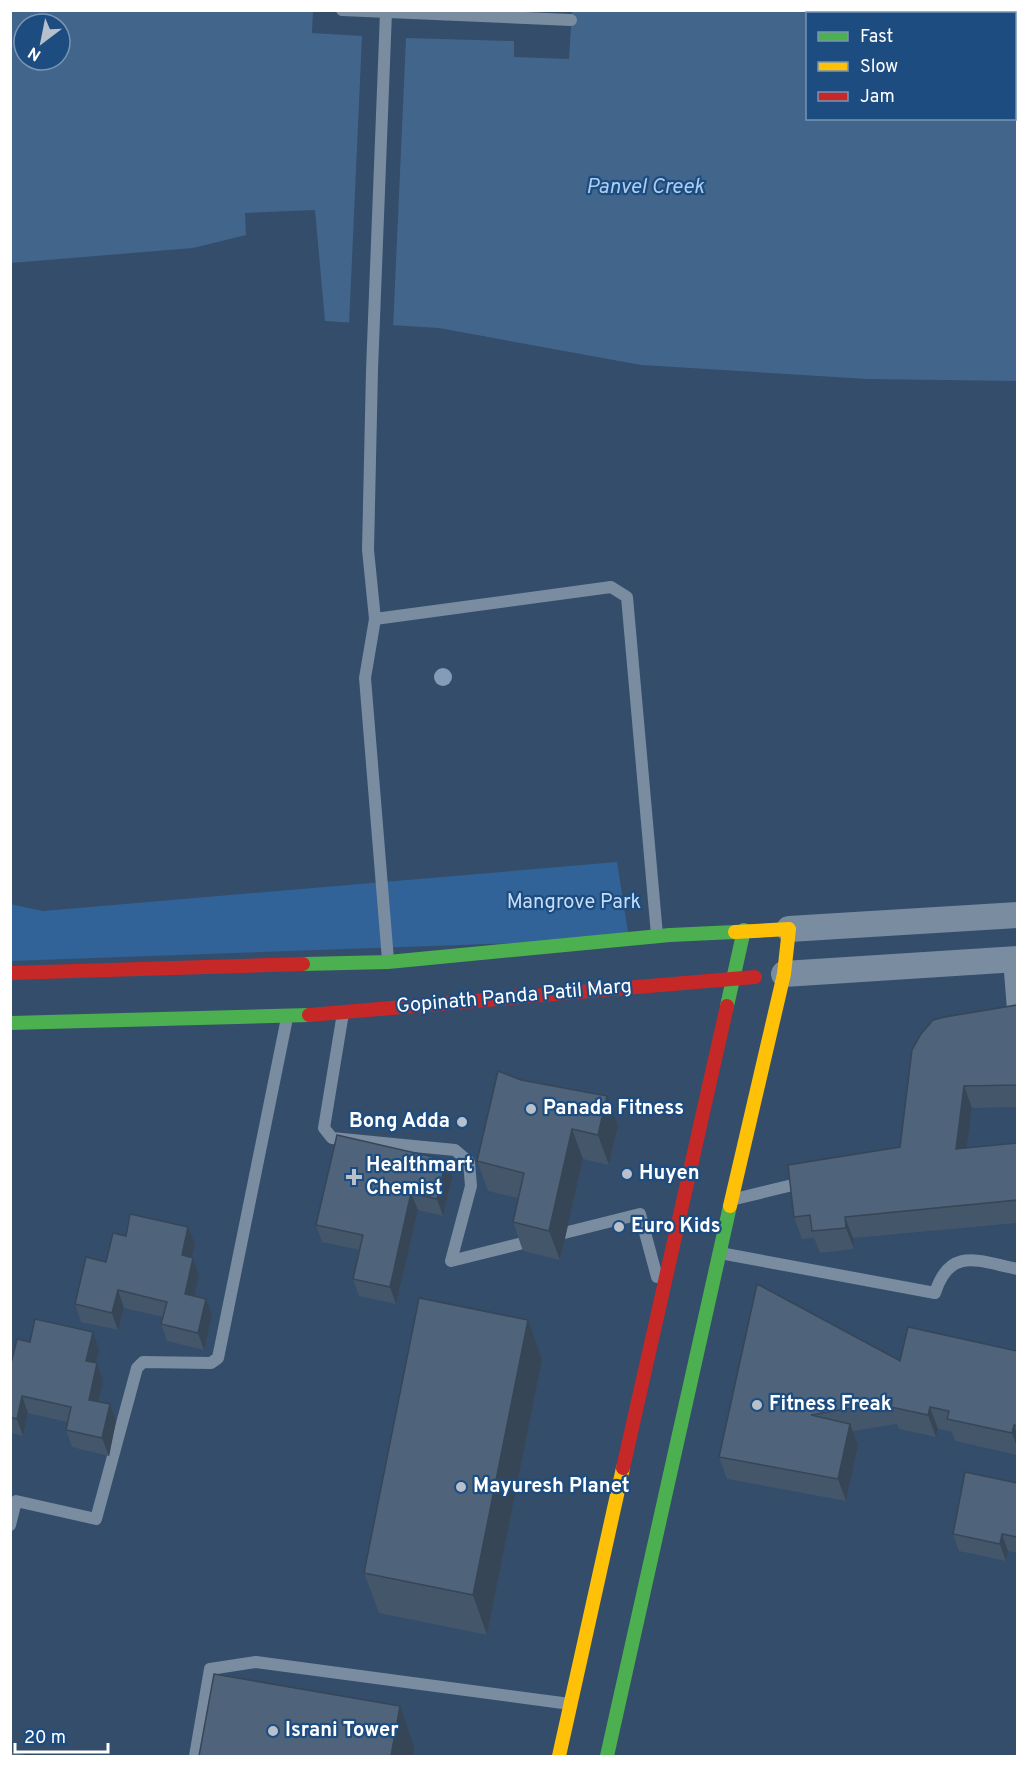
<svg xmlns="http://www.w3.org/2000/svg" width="1028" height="1767" font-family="Overpass,sans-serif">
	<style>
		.green { fill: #316398 }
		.water { fill: #42658b; fill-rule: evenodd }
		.pier { fill: #334d6a }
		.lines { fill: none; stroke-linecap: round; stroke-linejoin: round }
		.lane { stroke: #798ca0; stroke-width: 12 }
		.street { stroke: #798ca0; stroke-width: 26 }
		.fast { stroke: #4caf50; stroke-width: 14 }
		.slow { stroke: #ffc107; stroke-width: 14 }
		.jam { stroke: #c62828; stroke-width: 14 }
		.tree { fill: #849cb8 }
		.wall { fill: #44566a }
		.shaded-wall { fill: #374656 }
		.building { fill: #4f647b; stroke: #374656; stroke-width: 1.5 }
		.poi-dot { fill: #b8c1cb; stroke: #1d4c80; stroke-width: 2 }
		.labels { text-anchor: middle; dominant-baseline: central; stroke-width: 4.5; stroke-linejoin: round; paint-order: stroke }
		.park-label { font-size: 20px; fill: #c6ddf7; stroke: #1d4c80 }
		.street-label { font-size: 20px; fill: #fff; stroke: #1d4c80 }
		.poi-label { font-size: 20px; font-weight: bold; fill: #fff; stroke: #1d4c80; text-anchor: start }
		.water-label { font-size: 21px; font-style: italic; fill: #adcef1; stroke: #1d4c80 }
	</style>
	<rect width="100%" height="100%" fill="#334d6a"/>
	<path class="green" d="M617 862 629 939 11 961 10 904 43 911Z"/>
	<path class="water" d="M11 11H1017V381L867 379 641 365 439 328 325 321 315 210 245 213 246 235 193 248 11 263ZM808 14H1014V118H808ZM24 24H60V60H24Z"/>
	<path class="pier" d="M313 11H572L569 59 514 57V41L406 38 393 329 349 326 362 36 312 33Z"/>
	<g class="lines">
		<path class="lane" d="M342 10 571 20
			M375 619 368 550 372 370 386 12
			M1009 959 1013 1010
			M388 960 365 678 375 619 611 587 627 597 657 935
			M343 1013 324 1128 332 1138 455 1150 469 1162 471 1186 451 1261 535 1240
			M735 1199 805 1182
			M552 1236 640 1214 657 1277
			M720 1253 935 1293C950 1245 980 1262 1018 1269
			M10 1525 16 1501 96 1519 137 1368 143 1362 211 1363 218 1358 287 1018
			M195 1756 210 1669 256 1662 570 1704"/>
		<path class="street" d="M789 929 1018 915
			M784 974 1018 959"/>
		<path class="fast" d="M303 964 388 962 670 935 735 932
			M727 1006 744 930
			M10 1023 309 1015
			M607 1756 730 1206"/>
		<path class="slow" d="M730 1206 784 974 789 929 735 932
			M559 1756 623 1468"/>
		<path class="jam" d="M10 973 303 964
			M309 1015 755 977
			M623 1468 727 1006"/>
	</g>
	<circle class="tree" cx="443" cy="677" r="9"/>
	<path class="wall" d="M1017 1005V1107L972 1108 967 1148 1017 1143V1223L853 1238 854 1249 820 1253 814 1238 802 1239 794 1217 900 1147Z
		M498 1071 618 1126 609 1165 583 1159 560 1260 523 1251 513 1222 518 1198 488 1191 477 1161Z
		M452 1177 443 1216 418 1210 396 1304 359 1296 353 1279 360 1250 322 1242 316 1225Z
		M188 1227 195 1244 191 1258H193L199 1275 194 1296 212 1316 204 1350 167 1341 161 1324 163 1317 124 1308 118 1330 81 1322 75 1304 126 1236Z
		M30 1342 99 1350 96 1363H97L103 1381 98 1402 110 1404 116 1421 109 1456 72 1447 66 1430 67 1422 28 1413 23 1436 10 1433V1368Z
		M1017 1351V1455L955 1441 952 1432 938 1429 936 1437 899 1429 897 1424 853 1431 858 1445 846 1501 727 1479 719 1457 900 1361Z
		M542 1360 487 1635 379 1613 364 1573Z
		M1017 1483V1553L1008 1551 1006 1561 959 1551 953 1534Z"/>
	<path class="shaded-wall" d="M964 1086 972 1108 964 1171 956 1149Z
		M607 1096 618 1126 609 1165 598 1135Z
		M572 1129 583 1159 560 1260 549 1231Z
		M446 1160 452 1177 443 1216 437 1199Z
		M411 1193 418 1210 396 1304 390 1287Z
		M845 1217 853 1238 854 1249 846 1228Z
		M188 1227 195 1244 188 1272 182 1255Z
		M193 1258 199 1275 191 1311 185 1294Z
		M118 1290 124 1308 118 1330 112 1313Z
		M206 1299 212 1316 204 1350 198 1333Z
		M528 1320 542 1360 487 1635 473 1595Z
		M93 1332 99 1350 92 1378 86 1361Z
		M97 1363 103 1381 95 1417 89 1400Z
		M22 1396 28 1413 23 1436 17 1419Z
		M110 1404 116 1421 109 1456 102 1438Z
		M930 1407 938 1429 936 1437 928 1415Z
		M850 1424 858 1445 846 1501 838 1479Z
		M1014 1425 1017 1433V1447L1012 1433Z
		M1002 1534 1008 1551 1006 1561 1000 1544Z
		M400 1706 414 1747 413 1756H391Z"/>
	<path class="building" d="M1017 1005V1085L964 1086 956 1149 1017 1143V1200L845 1217 846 1228 812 1231 810 1215 794 1217 788 1165 900 1147 912 1050 921 1034 933 1020 945 1017Z
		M498 1071 521 1080 607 1096 598 1135 572 1129 549 1231 513 1222 524 1173 477 1161Z
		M337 1135 446 1160 437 1199 411 1193 390 1287 353 1279 363 1235 316 1225Z
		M130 1214 188 1227 182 1255 193 1258 185 1294 206 1299 198 1333 161 1324 167 1302 118 1290 112 1313 75 1304 86 1257 106 1262 113 1233 126 1236Z
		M757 1284 900 1361 908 1327 1017 1351V1426L1014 1425 1012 1433 947 1419 949 1411 930 1407 928 1415 891 1407 892 1401 811 1415 850 1424 838 1479 719 1457Z
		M419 1298 528 1320 473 1595 364 1573Z
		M35 1319 93 1332 86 1361 97 1363 89 1400 110 1404 102 1438 66 1430 71 1407 22 1396 17 1419 10 1417V1368L17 1339 30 1342Z
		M965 1472 1017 1483V1537L1002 1534 1000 1544 953 1534Z
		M214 1674 400 1706 391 1756H199Z
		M10 1751 36 1756H10Z"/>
	<g class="poi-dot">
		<circle cx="531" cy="1109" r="6"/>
		<circle cx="462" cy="1122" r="6"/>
		<circle cx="627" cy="1174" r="6"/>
		<path d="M351 1168h6v6h6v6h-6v6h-6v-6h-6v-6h6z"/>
		<circle cx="619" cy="1227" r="6"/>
		<circle cx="757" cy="1405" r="6"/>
		<circle cx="461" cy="1487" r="6"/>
		<circle cx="273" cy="1731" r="6"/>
	</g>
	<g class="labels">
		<g class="park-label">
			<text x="574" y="903">Mangrove Park</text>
		</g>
		<g class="street-label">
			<text transform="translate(514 997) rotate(-5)">Gopinath Panda Patil Marg</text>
		</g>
		<g class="poi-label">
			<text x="543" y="1109">Panada Fitness</text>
			<text x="450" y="1122" text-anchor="end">Bong Adda</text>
			<text x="366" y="1166">Healthmart<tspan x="366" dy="23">Chemist</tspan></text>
			<text x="639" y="1174">Huyen</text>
			<text x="631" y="1227">Euro Kids</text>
			<text x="769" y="1405">Fitness Freak</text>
			<text x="473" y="1487">Mayuresh Planet</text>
			<text x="285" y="1731">Israni Tower</text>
		</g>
		<g class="water-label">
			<text x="645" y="187">Panvel Creek</text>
		</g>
	</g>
	<rect width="1028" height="1767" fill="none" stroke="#ffffff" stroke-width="24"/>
	<rect x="806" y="12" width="210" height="108" fill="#1d4c80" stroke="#7794b3" stroke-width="1.5"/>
	<rect x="818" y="32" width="30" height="9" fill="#4caf50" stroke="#7794b3" stroke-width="1.5"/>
	<text x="860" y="42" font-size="18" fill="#ffffff">Fast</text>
	<rect x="818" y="62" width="30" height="9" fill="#ffc107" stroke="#7794b3" stroke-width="1.5"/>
	<text x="860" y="72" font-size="18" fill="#ffffff">Slow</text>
	<rect x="818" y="92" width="30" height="9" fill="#c62828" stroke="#7794b3" stroke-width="1.5"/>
	<text x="860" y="102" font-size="18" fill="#ffffff">Jam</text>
	<g transform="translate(42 42) rotate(212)"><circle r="28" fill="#1d4c80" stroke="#7794b3" stroke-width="1.5"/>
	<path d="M0-4.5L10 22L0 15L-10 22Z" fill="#b8c1cb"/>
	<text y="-9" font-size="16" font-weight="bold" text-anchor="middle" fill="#ffffff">N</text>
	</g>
	<path d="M15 1743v9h93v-9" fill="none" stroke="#ffffff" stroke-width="3"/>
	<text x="24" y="1743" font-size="18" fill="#ffffff" stroke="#1d4c80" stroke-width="4.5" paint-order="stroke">20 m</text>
</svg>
